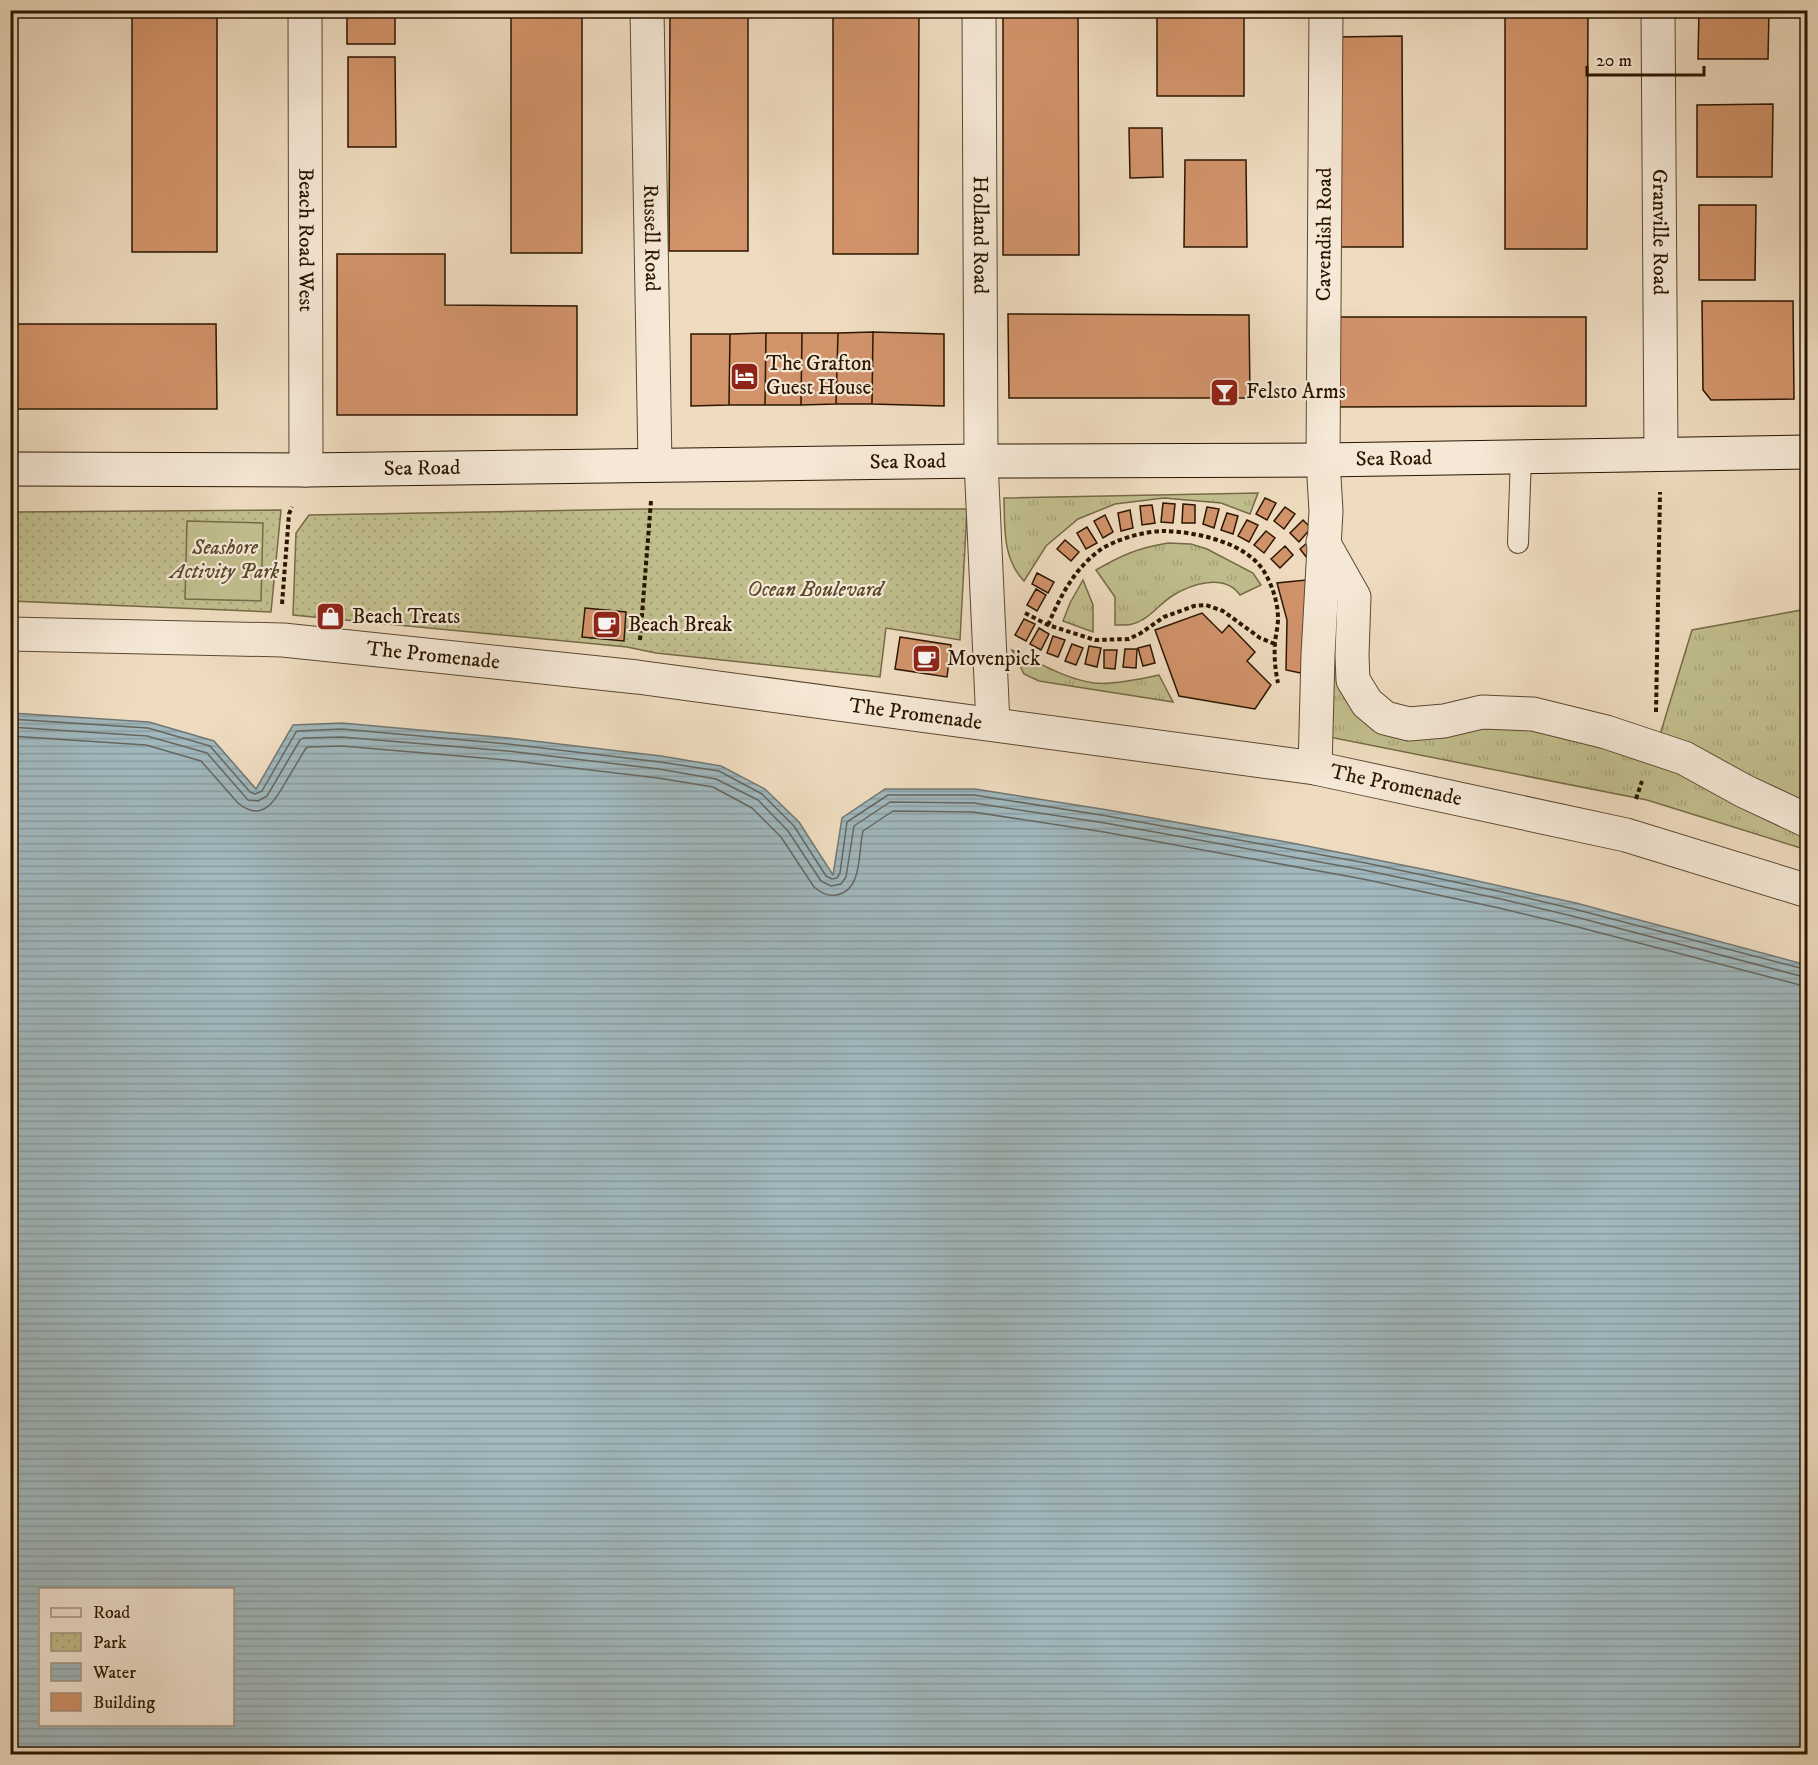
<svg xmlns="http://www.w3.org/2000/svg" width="1818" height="1765" font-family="'IM FELL DW Pica',serif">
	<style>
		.grass { fill: url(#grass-tufts); stroke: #766a46; stroke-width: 1.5 }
		.park { fill: url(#park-dots); stroke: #766a46; stroke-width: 1.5 }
		.pitch { fill: #c1be8d; stroke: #766a46; stroke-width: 1.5 }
		.water { fill: url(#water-rules); stroke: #717772; stroke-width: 1.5; fill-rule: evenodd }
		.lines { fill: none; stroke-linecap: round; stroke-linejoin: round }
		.shore { stroke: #66675f; stroke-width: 1.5 }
		.building { fill: #d2936b; stroke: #2b1600; stroke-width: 1.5 }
		.lane-casing { stroke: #5c4830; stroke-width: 22 }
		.street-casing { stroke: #5c4830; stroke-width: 35 }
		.secondary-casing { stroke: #2b1600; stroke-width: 35 }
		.path { stroke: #2b1600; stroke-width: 4; stroke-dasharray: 4.5 3; stroke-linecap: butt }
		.lane { stroke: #f5e8d6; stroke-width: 20 }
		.street { stroke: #f5e8d6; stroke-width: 33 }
		.secondary { stroke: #f5e8d6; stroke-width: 33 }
		.labels { text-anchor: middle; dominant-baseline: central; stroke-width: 4.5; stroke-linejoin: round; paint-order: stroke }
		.street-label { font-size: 21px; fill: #2b1600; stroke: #f5e8d6 }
		.poi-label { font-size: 21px; fill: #2b1600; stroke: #f5e8d6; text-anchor: start }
		.park-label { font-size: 21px; font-style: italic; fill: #58482a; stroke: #f5e8d6 }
	</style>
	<defs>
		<pattern id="grass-tufts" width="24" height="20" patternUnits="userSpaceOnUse" patternTransform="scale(1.5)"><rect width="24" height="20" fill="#c1be8d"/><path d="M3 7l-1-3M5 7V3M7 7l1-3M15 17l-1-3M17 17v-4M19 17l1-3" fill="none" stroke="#a6a378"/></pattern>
		<pattern id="park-dots" width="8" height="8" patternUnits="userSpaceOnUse" patternTransform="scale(1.5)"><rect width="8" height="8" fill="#c1be8d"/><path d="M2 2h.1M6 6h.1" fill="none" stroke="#a6a378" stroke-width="1.8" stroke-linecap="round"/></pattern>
		<pattern id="water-rules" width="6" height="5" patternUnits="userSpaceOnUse" patternTransform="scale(1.5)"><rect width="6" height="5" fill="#a0b8be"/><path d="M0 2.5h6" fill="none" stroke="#8a9da2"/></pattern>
	</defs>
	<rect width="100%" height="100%" fill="#efdcc0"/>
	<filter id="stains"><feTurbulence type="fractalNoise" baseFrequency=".00333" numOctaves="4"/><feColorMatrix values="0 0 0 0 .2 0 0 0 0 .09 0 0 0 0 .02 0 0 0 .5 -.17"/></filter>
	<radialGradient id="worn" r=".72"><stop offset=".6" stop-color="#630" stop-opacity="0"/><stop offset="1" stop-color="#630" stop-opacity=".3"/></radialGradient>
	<path class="grass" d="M1258 493 1250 514 1221 503 1164 498 1115 504 1078 519 1046 546 1024 581C1002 558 1005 527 1004 498Z
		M1168 543 1191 544 1207 549 1253 573 1261 585 1240 595C1224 573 1191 584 1172 596 1161 603 1153 614 1142 620 1133 626 1125 625 1115 625V597L1096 570C1122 555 1138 548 1168 543Z
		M1326 551 1367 708 1481 715 1655 751 1692 630 1807 609V850L1647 800 1319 735Z
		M1083 580 1093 605V632L1063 621 1070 603Z
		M1012 650C1038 662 1065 679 1094 683 1112 685 1141 679 1159 675L1173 702 1039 681 1024 674Z"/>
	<path class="park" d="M643 509H967L960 640 886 628 880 677 656 653 627 647 293 615 296 533 309 515Z
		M281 510 271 612 11 601V512Z"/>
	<path class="pitch" d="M187 521 263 523 261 601 185 599Z"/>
	<path class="water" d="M11 713 149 722 214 741 256 789 293 725 342 723 508 738 661 756 721 766 765 789 799 822 833 875 842 818 885 789H975L1108 810 1292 843 1437 872 1576 903 1807 965V1754H11ZM40 1590H232V1724H40Z"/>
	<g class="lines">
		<path class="shore" d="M10 719 148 728 210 746 250 792 255 794 262 791 296 732 298 731 342 729 508 744 660 762 719 771 762 794 794 826 826 876 832 879 837 878 840 873 847 822 888 795H974L1107 816 1366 863 1502 892 1574 909 1808 970
			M10 727 147 736 207 753 248 800 258 801 267 796 300 740 303 738 342 737 507 751 659 769 716 779 758 800 788 831 821 881 831 886 841 884 846 877 854 826 890 802 974 803 1105 823 1364 870 1501 899 1572 916 1808 978
			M10 736 146 745 201 761 238 803C264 825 277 797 288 778 294 768 300 758 306 748L308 747 342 746 506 760 658 778 713 787 752 808 781 837 814 887C821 893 828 897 837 895 863 890 858 851 863 831L893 811 973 812 1104 832 1363 879 1499 908 1570 925 1808 987"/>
	</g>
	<path class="building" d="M132 10H217V252H132Z
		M347 10H395V44H347Z
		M511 10H582V253H511Z
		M670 10H748V251H669Z
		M833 10H919L918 254H833Z
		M1003 10H1078L1079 255H1003Z
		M1157 10H1244V96H1157Z
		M1505 10H1588L1587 249H1505Z
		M1699 10H1769L1768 59H1698Z
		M1402 36 1403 247H1338L1337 37Z
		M348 57H395L396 147H348Z
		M1773 104 1772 177H1697V105Z
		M1129 128H1162L1163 177 1130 178Z
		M1185 160H1246L1247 247H1184Z
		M1699 205H1756L1755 280H1699Z
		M337 254H445V305L577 306V415H337Z
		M1702 301H1793L1794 399 1711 400 1703 390Z
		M1008 314 1249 315 1250 398H1009Z
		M1337 317H1586V406L1337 407Z
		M10 324H216L217 409H10Z
		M873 332 944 334V406L872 404Z
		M873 332 872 404H836L838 333Z
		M766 333 765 405H729L730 334Z
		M766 333H802L801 405H765Z
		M802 333H838L836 404 801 405Z
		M691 334H730L729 405 691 406Z
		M1265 498 1276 503 1267 520 1256 514Z
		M1163 503 1175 504 1173 523 1161 522Z
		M1183 504 1195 505V523H1182Z
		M1152 505 1155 523 1142 525 1140 506Z
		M1207 507 1219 509 1214 528 1203 524Z
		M1285 507 1295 514 1284 529 1274 521Z
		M1130 510 1133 528 1121 531 1118 513Z
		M1227 513 1238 516 1233 534 1221 530Z
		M1105 515 1113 532 1103 538 1094 521Z
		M1247 520 1258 525 1249 542 1238 536Z
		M1303 520 1311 528 1299 542 1290 533Z
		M1087 527 1097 543 1086 549 1077 533Z
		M1266 531 1275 538 1264 553 1254 545Z
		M1314 537 1307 558 1300 549Z
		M1065 540 1079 552 1071 561 1057 549Z
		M1285 546 1293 555 1280 568 1271 559Z
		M1037 573 1054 582 1048 593 1032 584Z
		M1306 580 1315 676 1286 670 1287 620 1277 583Z
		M1036 589 1046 595 1037 611 1027 605Z
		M585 608 626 612 624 641 582 637Z
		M1202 613 1222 633 1229 625 1255 652 1247 661 1271 685 1255 709 1179 696 1155 630Z
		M1024 619 1035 624 1026 641 1015 635Z
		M1039 628 1049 634 1041 650 1030 644Z
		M1053 636 1065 640 1058 657 1047 653Z
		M900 637 951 645 947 677 895 669Z
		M1072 644 1083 648 1076 665 1065 661Z
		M1150 645 1155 663 1143 666 1138 648Z
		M1089 646 1101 648 1097 667 1085 664Z
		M1125 649H1137L1136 668 1123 667Z
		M1104 650H1117L1115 669 1104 668Z"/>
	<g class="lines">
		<defs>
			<path id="lane" d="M1518 543 1521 456"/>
			<g id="street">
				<path id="s1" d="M305 10 306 470"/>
				<path id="s2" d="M647 10 655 464"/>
				<path id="s3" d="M979 10 981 461 993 724"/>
				<path id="s4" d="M1658 10 1661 453"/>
				<path d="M1323 542 1354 597 1352 655 1353 680 1367 703 1385 718 1409 724 1444 721 1482 712 1533 714 1606 732 1684 758 1744 791 1808 821"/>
				<path id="s5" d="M10 634 283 640 637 677 1315 768 1626 835 1808 891"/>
				<path id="s6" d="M1315 768 1318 655 1326 511 1323 460 1326 10"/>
			</g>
			<g id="secondary">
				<path id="s7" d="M10 469 306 470 981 461 1323 460 1808 452"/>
			</g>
		</defs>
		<use href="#lane" class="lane-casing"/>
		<use href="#street" class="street-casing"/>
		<use href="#secondary" class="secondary-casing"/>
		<path class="path" d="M282 604 289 514 292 507
			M1025 613 1048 625 1095 640 1129 639 1141 633 1164 617 1194 606 1206 605 1223 611 1260 638 1275 644
			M1048 625C1060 597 1074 569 1100 550 1116 539 1145 531 1165 531 1197 532 1250 543 1266 575 1273 588 1278 603 1278 619 1278 626 1276 634 1275 642 1274 656 1275 669 1278 683
			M640 640 651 501
			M1656 712 1660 492
			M1636 799 1642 781"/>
		<use href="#lane" class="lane"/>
		<use href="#street" class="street"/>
		<use href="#secondary" class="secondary"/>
	</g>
	<defs>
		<symbol id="hotel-square" viewBox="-11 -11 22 22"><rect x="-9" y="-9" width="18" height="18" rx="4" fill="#8f2418" stroke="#f5e8d6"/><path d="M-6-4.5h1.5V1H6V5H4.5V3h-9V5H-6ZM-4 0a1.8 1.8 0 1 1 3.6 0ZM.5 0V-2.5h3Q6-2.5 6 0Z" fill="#fff"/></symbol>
		<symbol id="bar-square" viewBox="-11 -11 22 22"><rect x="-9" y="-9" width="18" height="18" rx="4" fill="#8f2418" stroke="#f5e8d6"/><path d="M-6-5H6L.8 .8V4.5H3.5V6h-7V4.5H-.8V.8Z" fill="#fff"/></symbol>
		<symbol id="shop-square" viewBox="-11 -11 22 22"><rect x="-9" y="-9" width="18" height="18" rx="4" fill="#8f2418" stroke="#f5e8d6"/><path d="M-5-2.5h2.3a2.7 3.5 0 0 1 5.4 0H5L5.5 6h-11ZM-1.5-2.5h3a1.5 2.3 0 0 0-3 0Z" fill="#fff"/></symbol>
		<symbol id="cafe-square" viewBox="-11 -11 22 22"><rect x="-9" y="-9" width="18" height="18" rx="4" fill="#8f2418" stroke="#f5e8d6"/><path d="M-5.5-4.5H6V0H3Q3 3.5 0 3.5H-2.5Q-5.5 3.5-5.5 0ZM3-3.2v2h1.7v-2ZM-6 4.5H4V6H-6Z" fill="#fff"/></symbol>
	</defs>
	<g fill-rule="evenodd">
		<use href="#hotel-square" x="728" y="360" width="33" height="33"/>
		<use href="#bar-square" x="1208" y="376" width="33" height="33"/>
		<use href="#shop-square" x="314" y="600" width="33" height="33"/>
		<use href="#cafe-square" x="590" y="608" width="33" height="33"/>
		<use href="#cafe-square" x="910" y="642" width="33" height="33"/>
	</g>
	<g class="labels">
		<g class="street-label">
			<text stroke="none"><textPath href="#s4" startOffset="222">Granville Road</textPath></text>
			<text stroke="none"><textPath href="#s6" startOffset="534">Cavendish Road</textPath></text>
			<text stroke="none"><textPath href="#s3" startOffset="225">Holland Road</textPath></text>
			<text stroke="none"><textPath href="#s2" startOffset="228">Russell Road</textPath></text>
			<text stroke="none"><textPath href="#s1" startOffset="230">Beach Road West</textPath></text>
			<text stroke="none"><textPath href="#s7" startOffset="1384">Sea Road</textPath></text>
			<text stroke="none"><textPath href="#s7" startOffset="898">Sea Road</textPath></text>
			<text stroke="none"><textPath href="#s7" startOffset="412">Sea Road</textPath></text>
			<text stroke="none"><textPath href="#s5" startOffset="424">The Promenade</textPath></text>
			<text stroke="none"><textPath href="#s5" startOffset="910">The Promenade</textPath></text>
			<text stroke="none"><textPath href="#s5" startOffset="1396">The Promenade</textPath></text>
		</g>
		<g class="poi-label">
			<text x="766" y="364">The Grafton<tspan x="766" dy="24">Guest House</tspan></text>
			<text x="1246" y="392">Felsto Arms</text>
			<text x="352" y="617">Beach Treats</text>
			<text x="628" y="625">Beach Break</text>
			<text x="947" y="659">Movenpick</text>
		</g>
		<g class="park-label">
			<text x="225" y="548">Seashore<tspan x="225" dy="24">Activity Park</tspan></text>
			<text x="815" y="590">Ocean Boulevard</text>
		</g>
	</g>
	<rect width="1818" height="1765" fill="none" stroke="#efdcc0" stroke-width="36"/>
	<rect x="12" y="12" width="1794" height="1741" fill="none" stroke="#2b1600" stroke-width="3"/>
	<rect x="18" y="18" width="1782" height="1729" fill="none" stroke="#2b1600" stroke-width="1.5"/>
	<rect x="39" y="1588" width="195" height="138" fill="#f5e8d6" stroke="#a49480" stroke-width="1.5"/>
	<rect x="51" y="1608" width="30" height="9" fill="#f5e8d6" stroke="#a49480" stroke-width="1.5"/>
	<text x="93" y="1618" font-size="18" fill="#2b1600">Road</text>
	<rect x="51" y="1633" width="30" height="18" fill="url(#park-dots)" stroke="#a49480" stroke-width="1.5"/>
	<text x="93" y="1648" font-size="18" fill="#2b1600">Park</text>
	<rect x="51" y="1663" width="30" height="18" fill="url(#water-rules)" stroke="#a49480" stroke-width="1.5"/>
	<text x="93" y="1678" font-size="18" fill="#2b1600">Water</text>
	<rect x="51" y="1693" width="30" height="18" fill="#d2936b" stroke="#a49480" stroke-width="1.5"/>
	<text x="93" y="1708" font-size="18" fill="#2b1600">Building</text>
	<path d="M1587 66v9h117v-9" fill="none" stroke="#2b1600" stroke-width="3"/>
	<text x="1596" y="66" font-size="18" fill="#2b1600" stroke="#f5e8d6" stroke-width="4.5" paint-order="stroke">20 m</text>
	<rect width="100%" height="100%" filter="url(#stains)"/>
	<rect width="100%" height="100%" fill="url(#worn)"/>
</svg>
